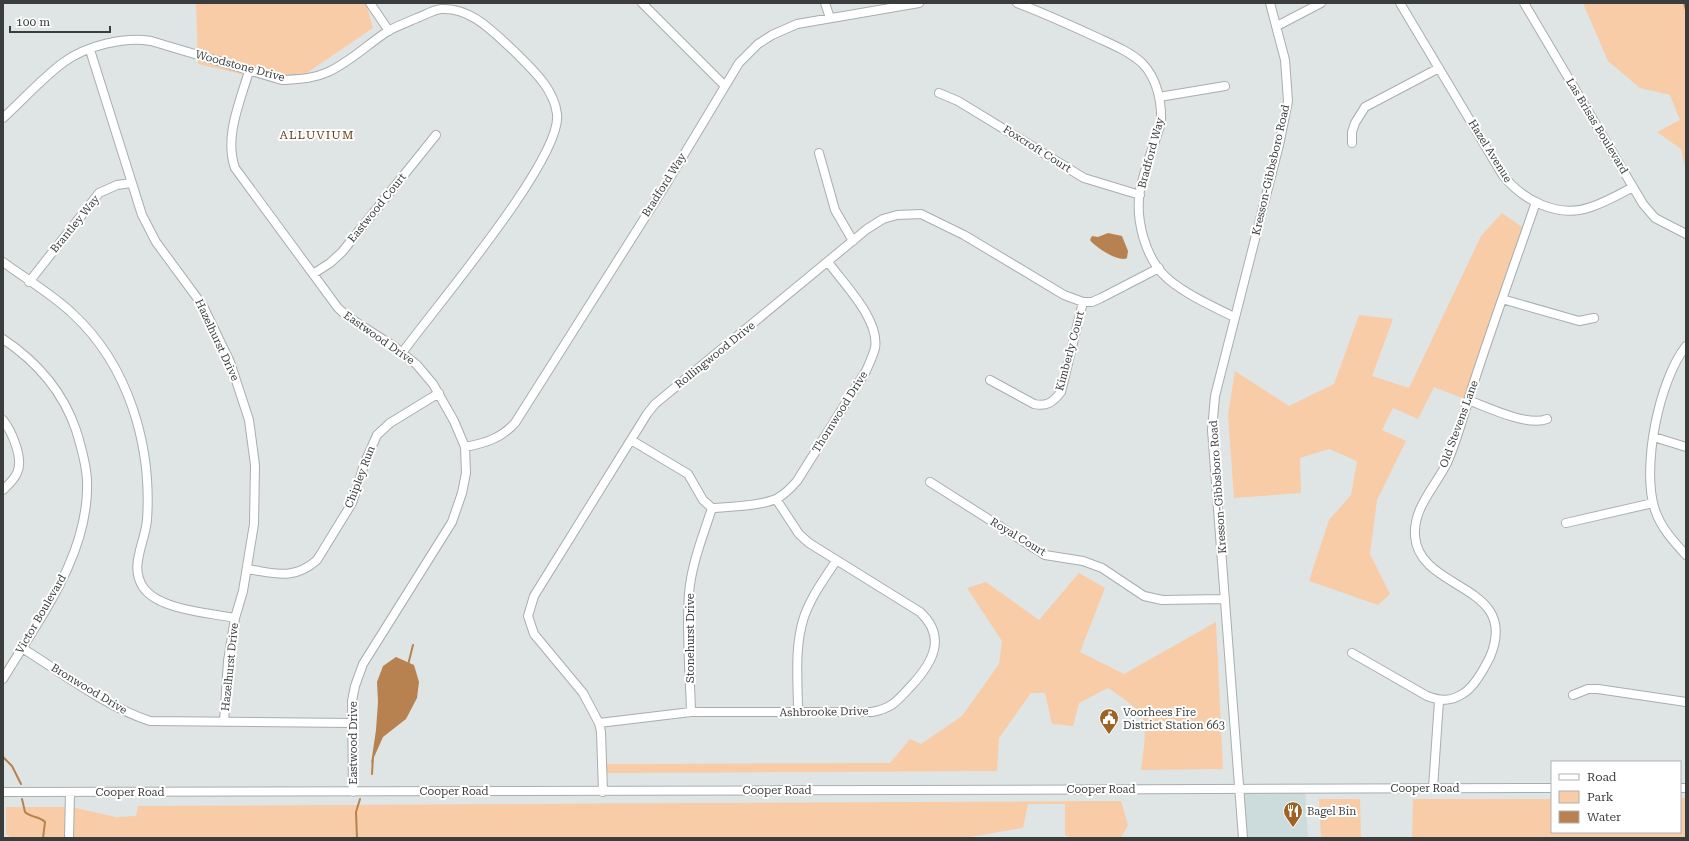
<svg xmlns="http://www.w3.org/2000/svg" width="1689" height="841" font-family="'Roboto Serif',serif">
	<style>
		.built { fill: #ccdbdb }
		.green { fill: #f7cca6 }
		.water { fill: #b88250 }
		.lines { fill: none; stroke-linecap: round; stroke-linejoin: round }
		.stream { stroke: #b88250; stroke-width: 2 }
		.minor-casing { stroke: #a8aeae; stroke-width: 10 }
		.minor { stroke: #fff; stroke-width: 8 }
		.labels { text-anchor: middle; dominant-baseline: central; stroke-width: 4; stroke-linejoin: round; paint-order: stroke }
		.street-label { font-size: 11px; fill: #3b3d3d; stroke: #fff }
		.poi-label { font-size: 11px; fill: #3b3d3d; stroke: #fff; text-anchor: start }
		.neighbourhood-label { font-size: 12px; letter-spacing: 1px; fill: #683f15; stroke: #fff }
	</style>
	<rect width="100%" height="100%" fill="#dfe5e5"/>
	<path class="built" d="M1239 788H1305L1308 838H1243Z"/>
	<path class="green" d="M196 3H366L373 28 289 85 198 64Z
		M1583 3H1686V171L1681 149 1657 132 1680 120 1670 95 1640 88 1608 61Z
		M1502 213 1525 229 1467 400 1434 387 1418 419 1393 408 1382 430 1406 441 1377 500 1370 554 1390 594 1378 605 1309 581 1329 520 1351 495 1357 461 1329 449 1300 458 1301 493 1234 498 1228 415 1235 371 1289 406 1334 384 1359 315 1393 319 1372 376 1409 388 1481 236Z
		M1079 573 1105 588 1080 652 1124 674 1216 622 1223 769 1141 770C1147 720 1152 717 1108 688L1079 703 1073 726 1052 724 1045 693H1031L999 738 997 771 601 773 600 764 890 763 910 739 921 744 962 716 999 664 1002 641 967 588 986 582 1039 620Z
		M1680 798H1686V838H1412L1413 799H1552V832H1680Z
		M1319 799H1360L1361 838H1321Z
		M1121 801 1128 825 1121 838H1072L1065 835V804H1028L1023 828 964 838H11L6 834V807H71L116 817 136 816 138 806Z"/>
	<path class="water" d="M1108 233 1122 236 1128 251 1127 258C1119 263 1095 247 1090 240L1092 236 1098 237Z
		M396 657 414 665 419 682 417 698 406 719 383 737 371 764 376 730 378 702 377 682 383 666Z"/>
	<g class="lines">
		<path class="stream" d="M1684 3 1686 10
			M408 665 413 645
			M3 757 12 766 21 784
			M372 774 373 757
			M22 799 25 812C31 818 40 816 45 822L43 838
			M357 838 356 812 360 799"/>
		<defs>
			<path id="minor" d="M370 3 389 31
				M642 3 725 86
				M825 3 830 18
				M1017 3C1044 13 1070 25 1096 37 1111 44 1129 51 1142 63 1157 78 1162 102 1161 123 1154 145 1145 167 1140 190 1135 219 1145 259 1168 279 1187 295 1212 306 1234 317
				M1400 3 1502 174C1522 200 1558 219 1591 207 1606 202 1620 194 1633 187
				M1524 3 1643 204 1655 218 1686 234
				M1277 26 1321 3
				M90 50 142 215 156 242 203 306 230 362 249 420 255 465 254 524 243 591 235 618 228 661 224 722
				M249 71C240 102 224 137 235 168L338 308 348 317 395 347 417 365 433 384 454 421 465 447 466 473 462 493 452 522 363 664 355 686 352 701 353 792
				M939 93 958 101 1084 178 1140 195
				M1159 97 1225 86
				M3 118C23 100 42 78 64 62 86 46 125 36 151 41L282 80C298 79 313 79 328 72 350 62 368 44 388 31 397 26 408 22 417 18 425 15 433 10 441 9 471 7 493 32 513 50 531 68 554 88 557 114 563 158 432 311 402 353
				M1352 143V132L1355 123 1365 107 1439 68
				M819 153 835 210 853 241
				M3 262C26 279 52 294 73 314 129 366 152 446 147 520 145 543 129 566 143 587 158 610 210 613 235 618
				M313 274 330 263 342 252 436 135
				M29 282 99 193 117 185 131 183
				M1502 299 1579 321 1594 318
				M3 339C36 361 63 392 76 430 81 446 86 463 87 480 90 554 39 619 3 679
				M1686 346C1659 380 1641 468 1655 510 1661 528 1674 542 1686 555
				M990 380 1034 404C1047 407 1053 402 1061 392L1083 302
				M1468 400C1487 407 1528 427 1547 419
				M3 420C12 432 24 459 17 473 14 480 8 485 3 490
				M1654 437 1686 447
				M631 440 688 474 703 500 712 508
				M465 447C485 443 500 439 515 423L668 181 739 63 758 44 772 35 797 24 919 3
				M930 482 1045 555 1083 561 1102 568 1144 596 1162 600 1225 599
				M712 508C728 507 763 506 778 498 786 493 791 488 797 481L866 371C869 364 873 356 875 348 880 320 844 284 828 262
				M1566 523 1653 503
				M247 569C275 573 293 581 317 560L352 503 365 462 377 435 390 423 439 393
				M22 648C61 672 106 707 150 721L352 723
				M1352 653 1427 696C1440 701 1451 702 1464 693 1475 686 1484 669 1490 657 1521 583 1419 592 1415 536 1413 508 1435 487 1447 463 1459 436 1466 405 1476 376 1495 318 1516 260 1536 202
				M1573 695 1588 689H1598L1686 702
				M691 712C690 673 686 633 689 594 691 565 703 536 712 508
				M798 713C798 682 794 647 804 617 811 597 824 579 836 561
				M599 723 691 712H872C893 708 898 700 912 685 933 662 947 637 920 612L809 543 799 534 776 499
				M1433 788 1439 701
				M1680 788H1686
				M3 792C519 793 1036 788 1552 788
				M603 792 601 732 599 723 583 693 534 634 528 616 534 596 647 414 655 404 867 229 883 219 897 215 921 214 964 235 1064 295 1083 302H1092L1101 298 1159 268
				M69 838 70 792
				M1243 838 1212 430 1215 396 1279 145 1288 101 1285 60 1270 3"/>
		</defs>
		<use href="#minor" class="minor-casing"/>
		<use href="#minor" class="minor"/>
	</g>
	<defs>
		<symbol id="civic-pin" viewBox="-11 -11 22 30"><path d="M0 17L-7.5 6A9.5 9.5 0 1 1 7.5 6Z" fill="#9e6224" stroke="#fff"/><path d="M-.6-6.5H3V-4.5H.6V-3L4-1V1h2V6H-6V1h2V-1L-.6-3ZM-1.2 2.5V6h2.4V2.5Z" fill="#fff"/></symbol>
		<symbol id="restaurant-pin" viewBox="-11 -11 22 30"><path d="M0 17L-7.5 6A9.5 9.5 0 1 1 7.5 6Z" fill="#9e6224" stroke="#fff"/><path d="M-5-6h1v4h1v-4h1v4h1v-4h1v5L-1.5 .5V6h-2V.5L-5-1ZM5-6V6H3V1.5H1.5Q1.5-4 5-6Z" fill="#fff"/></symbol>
	</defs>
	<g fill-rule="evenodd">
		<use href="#civic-pin" x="1098" y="707" width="22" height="30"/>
		<use href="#restaurant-pin" x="1282" y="800" width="22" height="30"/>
	</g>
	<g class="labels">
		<g class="street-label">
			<text transform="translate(240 66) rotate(15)">Woodstone Drive</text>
			<text transform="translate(1597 126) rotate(59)">Las Brisas Boulevard</text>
			<text transform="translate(1037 149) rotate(32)">Foxcroft Court</text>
			<text transform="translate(1490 151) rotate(58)">Hazel Avenue</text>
			<text transform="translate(1151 153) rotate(-75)">Bradford Way</text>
			<text transform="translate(1271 170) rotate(-77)">Kresson-Gibbsboro Road</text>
			<text transform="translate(664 185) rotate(-58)">Bradford Way</text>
			<text transform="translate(377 208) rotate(-51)">Eastwood Court</text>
			<text transform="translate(75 224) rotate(-51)">Brantley Way</text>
			<text transform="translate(379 338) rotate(35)">Eastwood Drive</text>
			<text transform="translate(217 340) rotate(65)">Hazelhurst Drive</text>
			<text transform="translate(1070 351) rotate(-75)">Kimberly Court</text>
			<text transform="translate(715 355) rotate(-39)">Rollingwood Drive</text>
			<text transform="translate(840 412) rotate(-58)">Thornwood Drive</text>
			<text transform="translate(1459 424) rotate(-70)">Old Stevens Lane</text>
			<text transform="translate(360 477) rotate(-69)">Chipley Run</text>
			<text transform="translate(1218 487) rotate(-94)">Kresson-Gibbsboro Road</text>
			<text transform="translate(1018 537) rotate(31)">Royal Court</text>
			<text transform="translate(41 614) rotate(-60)">Victor Boulevard</text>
			<text transform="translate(690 638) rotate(-90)">Stonehurst Drive</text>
			<text transform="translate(230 667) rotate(-84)">Hazelhurst Drive</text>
			<text transform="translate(89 689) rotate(31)">Bronwood Drive</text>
			<text transform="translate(824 712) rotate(-1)">Ashbrooke Drive</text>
			<text transform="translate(353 743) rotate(-90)">Eastwood Drive</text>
			<text x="1425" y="788">Cooper Road</text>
			<text x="1101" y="789">Cooper Road</text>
			<text x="777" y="790">Cooper Road</text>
			<text x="454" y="791">Cooper Road</text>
			<text x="130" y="792">Cooper Road</text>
		</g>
		<g class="poi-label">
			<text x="1123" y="712">Voorhees Fire<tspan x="1123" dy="13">District Station 663</tspan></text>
			<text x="1307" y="811">Bagel Bin</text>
		</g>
		<g class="neighbourhood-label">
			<text x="317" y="135">ALLUVIUM</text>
		</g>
	</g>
	<rect width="1689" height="841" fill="none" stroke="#3b3d3d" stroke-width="8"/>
	<rect x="1551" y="761" width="130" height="72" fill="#ffffff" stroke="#b1b1b1"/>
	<rect x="1559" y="774" width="20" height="6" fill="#ffffff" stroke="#b1b1b1"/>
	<text x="1587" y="781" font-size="12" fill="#3b3d3d">Road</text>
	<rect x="1559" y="791" width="20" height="12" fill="#f7cca6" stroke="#b1b1b1"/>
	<text x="1587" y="801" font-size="12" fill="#3b3d3d">Park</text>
	<rect x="1559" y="811" width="20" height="12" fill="#b88250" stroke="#b1b1b1"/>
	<text x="1587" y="821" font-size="12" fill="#3b3d3d">Water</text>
	<path d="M10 26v6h100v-6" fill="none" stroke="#3b3d3d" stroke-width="2"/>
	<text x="16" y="26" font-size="12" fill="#3b3d3d" stroke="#ffffff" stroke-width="3" paint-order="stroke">100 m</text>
</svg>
